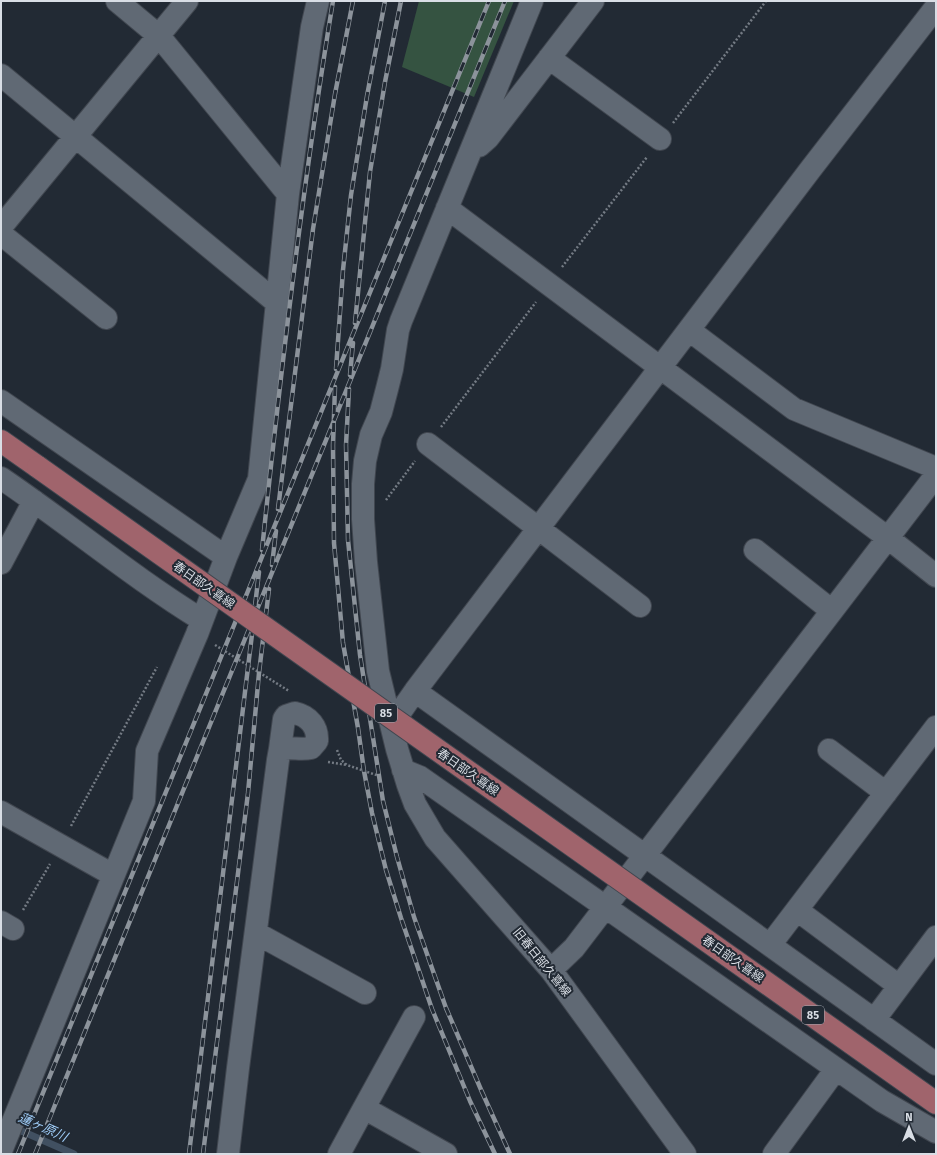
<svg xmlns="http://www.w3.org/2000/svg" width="937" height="1155" font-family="'Fira Sans','Noto Sans JP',sans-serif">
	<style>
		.green { fill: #355341 }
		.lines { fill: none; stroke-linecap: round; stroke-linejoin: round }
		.stream { stroke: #415061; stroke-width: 7 }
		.minor-casing { stroke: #414750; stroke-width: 24 }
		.major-casing { stroke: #414750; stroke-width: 24 }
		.path { stroke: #747b84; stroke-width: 2.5; stroke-dasharray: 2 2; stroke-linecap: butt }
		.minor { stroke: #606974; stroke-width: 22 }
		.major { stroke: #a0646c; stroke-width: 22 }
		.rail-casing { stroke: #8c939b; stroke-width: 4.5 }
		.rail { stroke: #222a34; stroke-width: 3; stroke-dasharray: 9; stroke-linecap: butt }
		.major-bridge-casing { stroke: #414750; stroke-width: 24; stroke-linecap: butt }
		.major-bridge { stroke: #a0646c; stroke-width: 22 }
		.labels { text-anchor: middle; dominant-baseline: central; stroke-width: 4; stroke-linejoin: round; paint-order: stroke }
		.shield { fill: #222a34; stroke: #a2a8b0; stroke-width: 1 }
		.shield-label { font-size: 11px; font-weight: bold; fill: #d9dee5 }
		.street-label { font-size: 12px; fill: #d9dee5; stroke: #222a34 }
		.water-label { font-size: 13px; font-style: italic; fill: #a0cefa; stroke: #222a34 }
	</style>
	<rect width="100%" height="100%" fill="#222a34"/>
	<path class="green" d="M419 1H514L474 97 402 67Z"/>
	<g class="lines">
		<path class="stream" d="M1 1122 74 1154"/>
		<defs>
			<path id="minor" d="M117 1 159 36 288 194 312 27 318 1
				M532 1 401 321 398 330 392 369 387 389 381 412 371 435 365 461 363 484V519L366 562 378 671 397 749 408 785 415 804 435 838 551 970 685 1154
				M549 58 660 139
				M1 75 276 302
				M479 146 488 138 593 1
				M447 208 888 538 936 576
				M1 227 187 1
				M1 234 106 318
				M689 330 794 409 936 468
				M1 401 226 557
				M428 444 640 606
				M1 478C69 524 132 577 202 620
				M755 550 831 610
				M1 563 34 501
				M415 691 936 1064
				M295 713C309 716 318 727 317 741L311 748C301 750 291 747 280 749L284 719 286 716Z
				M392 724 415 691 810 170 936 7
				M829 750 886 793
				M403 770 420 777 882 1101 936 1132
				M1 812 113 875
				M797 910 899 986
				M1 922 13 929
				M256 933 365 993
				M770 945 936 727
				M551 970 574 948 936 475
				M874 1020 936 937
				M364 1108 414 1017
				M1 1151 144 801 147 751 197 634 226 557 259 479 288 194
				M228 1154 238 1068 278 760 280 749
				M339 1154 364 1108 446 1154
				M774 1154 836 1069"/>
			<path id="major" d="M1 441 38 467
				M734 960 936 1103"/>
		</defs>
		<use href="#minor" class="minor-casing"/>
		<use href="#major" class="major-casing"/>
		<path class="path" d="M673 123 766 1
			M562 267 647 157
			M441 427 536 302
			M386 500 415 461
			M215 645 289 691
			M337 750 341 760 347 765 382 777
			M328 762 347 765
			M71 826 157 667
			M23 910 50 864"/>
		<use href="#minor" class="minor"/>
		<use href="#major" class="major"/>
		<defs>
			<path id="rail" d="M355 323 370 172 385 82 401 1
				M336 369 343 270 351 195 367 96 385 1
				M350 375 353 343
				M335 387 333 445 334 543 343 643 358 728 364 771 372 813 386 870 401 918 432 1009 470 1101 495 1154
				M349 389 346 445 348 540 360 655 383 801 397 857 414 917 446 1008 482 1092 510 1154
				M278 509 313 229 335 94 353 1
				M262 550C281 367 303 183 333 1
				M272 565 276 531
				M255 606 259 572
				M18 1154 489 1
				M35 1154 505 1
				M189 1154 253 626
				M203 1154 248 793 259 673 269 589"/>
		</defs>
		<use href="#rail" class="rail-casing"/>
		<use href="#rail" class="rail"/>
		<defs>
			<path id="major-bridge" d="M38 467 734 960"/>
		</defs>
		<use href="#major-bridge" class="major-bridge-casing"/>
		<use href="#major-bridge" class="major-bridge"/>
	</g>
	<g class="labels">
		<g class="shield">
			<rect x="375" y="704" width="22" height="18" rx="3"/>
			<rect x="802" y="1006" width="22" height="18" rx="3"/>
		</g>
		<g class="shield-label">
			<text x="386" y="713">85</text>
			<text x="813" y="1015">85</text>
		</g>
		<g class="street-label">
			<text transform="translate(204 585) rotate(35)">春日部久喜線</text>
			<text transform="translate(468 772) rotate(35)">春日部久喜線</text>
			<text transform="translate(733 959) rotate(35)">春日部久喜線</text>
			<text transform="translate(542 962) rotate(51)">旧春日部久喜線</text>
		</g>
		<g class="water-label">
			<text transform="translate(43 1127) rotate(24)">蓮ヶ原川</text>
		</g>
	</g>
	<rect width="937" height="1155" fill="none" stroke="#d9dee5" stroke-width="4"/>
	<g transform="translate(909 1127)" stroke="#222a34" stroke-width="3" paint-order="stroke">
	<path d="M0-3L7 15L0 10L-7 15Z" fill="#d9dee5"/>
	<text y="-6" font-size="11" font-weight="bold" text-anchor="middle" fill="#d9dee5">N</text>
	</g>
</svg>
